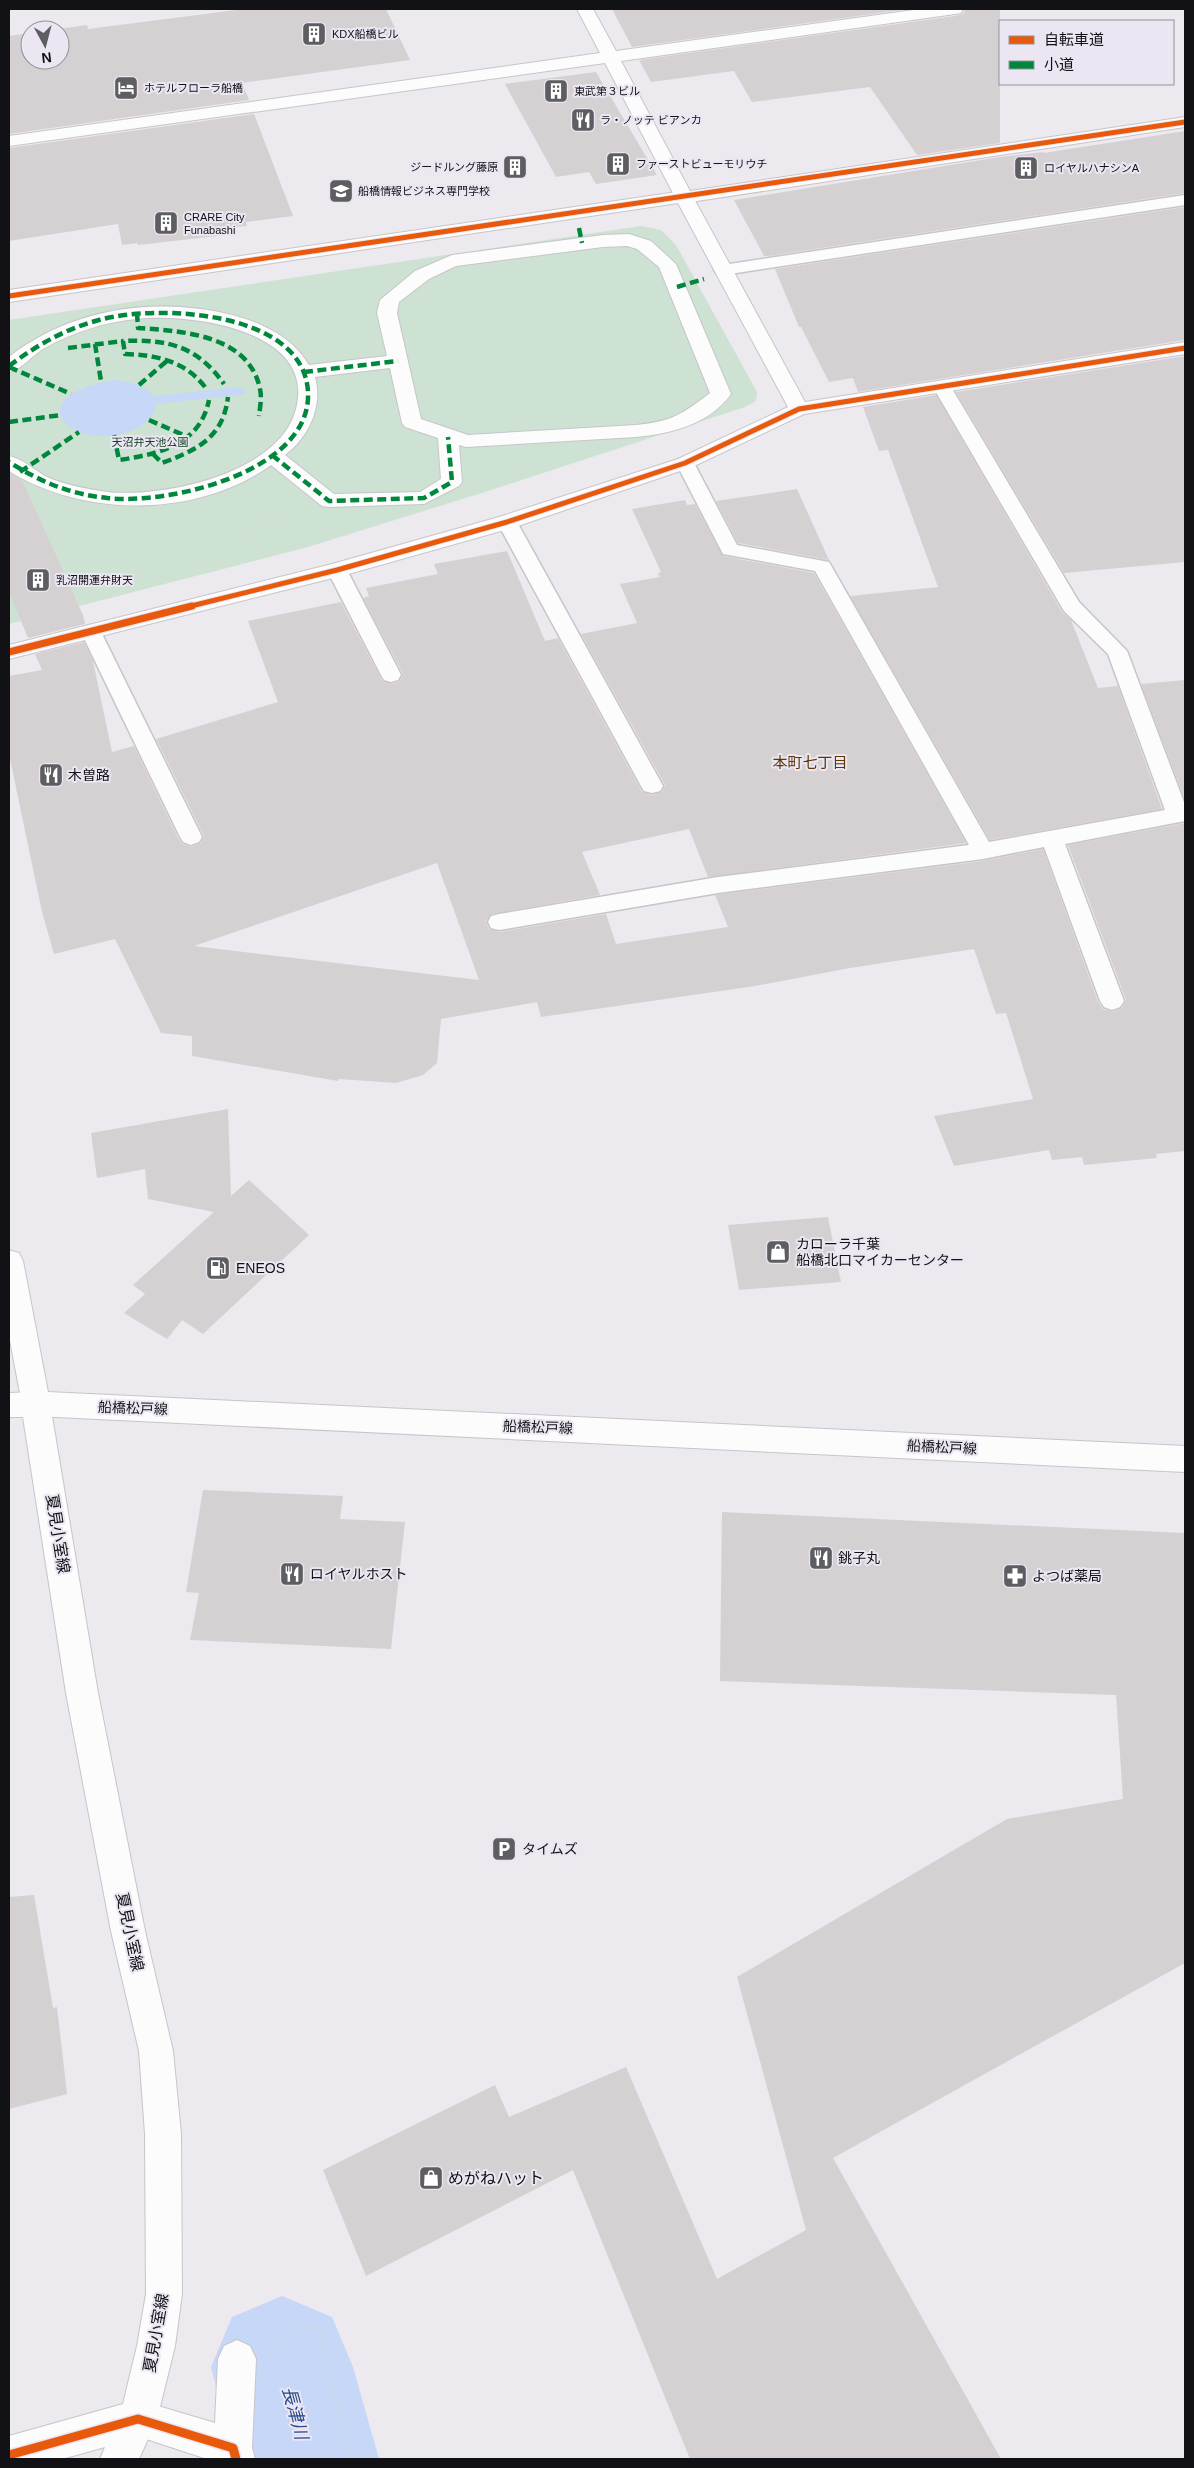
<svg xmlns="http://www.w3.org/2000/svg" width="1194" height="2468" font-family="Arial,'Noto Sans JP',sans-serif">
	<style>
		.green { fill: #cde2d3 }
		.water { fill: #c6d7f8 }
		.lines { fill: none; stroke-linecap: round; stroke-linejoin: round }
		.stream { fill: #c6d7f8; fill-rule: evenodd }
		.river { fill: #c6d7f8; fill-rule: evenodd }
		.building { fill: #d5d1d3; fill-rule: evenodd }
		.lane-casing { stroke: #c7c5c9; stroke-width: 3 }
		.street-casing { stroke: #c7c5c9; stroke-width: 2 }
		.secondary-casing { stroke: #c7c5c9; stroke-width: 2 }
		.primary-casing { stroke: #c7c5c9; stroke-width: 2 }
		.path-far1 { stroke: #d7d6d8; stroke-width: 2; stroke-dasharray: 0.5 2.5; stroke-linecap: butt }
		.path { stroke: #d7d6d8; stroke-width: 4; stroke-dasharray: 1 4.5; stroke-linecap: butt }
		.lane { fill: #fcfcfd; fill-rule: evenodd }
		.street { fill: #fcfcfd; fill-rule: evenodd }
		.secondary { fill: #fcfcfd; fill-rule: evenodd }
		.primary { fill: #fcfcfd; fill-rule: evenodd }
		.quiet { stroke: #00873e; stroke-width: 4.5; stroke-dasharray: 9 4.5; stroke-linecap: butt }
		.cycleway-far2-casing { stroke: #ebe6f2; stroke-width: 7 }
		.cycleway-far1-casing { stroke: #ebe6f2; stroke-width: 10 }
		.cycleway-casing { stroke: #ebe6f2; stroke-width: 12 }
		.cycleway-far2 { stroke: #e8590c; stroke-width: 5 }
		.cycleway-far1 { stroke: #e8590c; stroke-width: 7 }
		.cycleway { stroke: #e8590c; stroke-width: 9 }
		.labels { text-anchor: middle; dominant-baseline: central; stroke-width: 4; stroke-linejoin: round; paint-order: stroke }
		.far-poi-label { font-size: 11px; fill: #121115; stroke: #ebe6f2; text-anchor: start }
		.far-park-label { font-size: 11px; fill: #164124; stroke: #ebe6f2 }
		.poi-label { font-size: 14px; fill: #121115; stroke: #ebe6f2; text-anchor: start }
		.street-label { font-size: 14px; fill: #121115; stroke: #ebe6f2 }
		.neighbourhood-label { font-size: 15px; fill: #5d3705; stroke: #ebe6f2 }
		.near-street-label { font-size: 16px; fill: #121115; stroke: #ebe6f2 }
		.near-poi-label { font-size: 16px; fill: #121115; stroke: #ebe6f2; text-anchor: start }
		.near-water-label { font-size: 18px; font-style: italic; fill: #26498b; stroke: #ebe6f2 }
	</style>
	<rect width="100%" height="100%" fill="#ece9ef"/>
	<path class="green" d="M641 226 661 230 676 245 757 392 756 401 745 407 488 491 308 547 9 624V320Z"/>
	<path class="water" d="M115 380C132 382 156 386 156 407 146 437 93 445 69 426 37 399 96 382 115 380Z"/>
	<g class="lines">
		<path class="stream" d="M240 387 246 391 245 394 156 404 150 400 156 396Z"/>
		<path class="river" d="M282 2296 332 2317 353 2367 379 2459H235L211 2367 232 2317Z"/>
	</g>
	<path class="building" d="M244 9H386L410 60 242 83 249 100 9 134V36L30 33V60H60V30H51L87 25 88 29Z
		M612 9H909L632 47Z
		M965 9H1000V143L917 155 870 87 752 102 734 71 651 82 639 60 955 16 963 14Z
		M596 72 657 175 596 184 589 172 556 177 505 84Z
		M254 114 293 216 246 222 247 226 234 227 235 234 138 245 137 243 122 245 118 224 9 241V148Z
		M1185 131V193L769 256H764L734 200 1000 157 1043 152 1044 153Z
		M1185 207V340L858 392 853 378 829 382 801 327H799L775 269Z
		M1185 356V562L1064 573 956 392Z
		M936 395 1062 612 1071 620 1098 688 1118 686 1162 809 990 840 850 596 938 587 888 450 879 451 863 407Z
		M9 473 22 480 83 615 85 624 28 638 9 592Z
		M797 489 829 560 738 543 716 501Z
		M685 500 687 505 695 504 723 556 814 573 966 843 708 877 689 829 582 852 600 895 491 914 486 921 489 929 499 932 606 914 616 944 728 927 715 895 983 861 1043 849 1098 1002 1103 1009 1113 1012 1122 1008 1126 1000 1068 845 1185 823V1151L1156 1154 1157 1158 1084 1165 1082 1157 1052 1160 1049 1150 954 1166 934 1116 1033 1099 1006 1013 996 1014 974 949 850 968 755 986 541 1017 537 1002 441 1019 437 1063 423 1075 396 1083 339 1079 338 1081 192 1056V1036L161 1033 115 939 54 954 42 912 9 754V676L42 670 35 654 84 642 93 661 112 752 134 746 178 838 182 844 192 847 201 843 204 836 156 739 278 702 248 621 341 602 382 681 392 684 400 681 403 674 363 598 369 596 366 588 438 574 434 564 507 551 545 641 558 638 642 792 652 795 662 792 665 785 581 634 637 623 620 584 660 577 658 573 661 572 632 509ZM437 863 479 980 194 946Z
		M1185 680V800L1141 684Z
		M228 1109 231 1196 249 1180 309 1235 203 1334 182 1320 167 1339 124 1313 145 1294 133 1285 214 1212 148 1199 145 1169 97 1178 91 1133Z
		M828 1217 841 1282 739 1290 728 1225Z
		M203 1490 343 1496 340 1519 405 1522 391 1649 190 1640 199 1593 186 1592Z
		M722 1512 1185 1533V1963L833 2158 1001 2459H690L573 2170 366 2276 323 2170 495 2085 509 2117 626 2067 717 2279 806 2230 737 1977 1007 1819 1123 1799 1116 1695 720 1681Z
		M34 1895 53 2008 57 2007 67 2094 9 2109V1897Z"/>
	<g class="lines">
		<defs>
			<path id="lane" d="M1185 195V205L723 275 717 274 714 270 717 266 723 265Z
				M942 382 948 383 951 387 1079 602 1127 651 1185 805V821L1065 844 1124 1001 1120 1007 1112 1010 1104 1007 1100 1001 1044 847 983 859 718 893 499 930 491 928 488 922 491 916 499 914 718 877 969 845 815 571 723 554 676 463 678 459H692L694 463 737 545 829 562 989 842 1165 810 1108 654 1064 611 933 387 936 383Z
				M507 516 514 518 517 522 663 786 660 791 652 793 644 791 641 786 497 522 500 518Z
				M337 564 344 566 347 570 401 675 398 680 391 682 384 680 381 675 327 570 330 566Z
				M91 625 98 627 101 632 202 837 199 842 191 845 183 842 180 837 81 632 84 627Z"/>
			<path id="street" d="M577 9H593L616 51 921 9H963L961 13 955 14 621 61 690 191 1185 117V127L684 203 678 201 675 197 605 63 9 146V136L600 53Z
				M629 234 651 241 676 264 731 394C710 424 670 434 636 437L466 447 459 445 462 482 459 486 424 504 329 507 322 506 271 465C198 518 84 518 9 471V456C23 459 33 469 45 476 64 485 87 489 107 492 164 498 280 473 296 409 317 329 188 313 136 319 104 322 71 333 43 349 31 356 23 369 9 372V357C71 308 156 296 232 315 263 323 292 337 309 365L387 356 377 313 380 300 415 271 452 255 603 235ZM627 246 637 249 659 267 710 393C681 415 673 421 636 425L468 435 421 419 397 313 399 302 429 279 456 266 603 247ZM390 368 402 423 405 427 438 438 441 479 420 492 334 494 285 455C309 437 323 406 315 377Z
				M237 2340 250 2346 256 2359 252 2448 255 2459H207L125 2432 119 2419 125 2406 138 2400 215 2423 218 2359 224 2346Z"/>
			<path id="secondary" d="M684 191 690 193 693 197 805 402 1185 342V354L804 414 692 467 515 527 345 575 9 659V645L332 564 499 517 678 459 788 407 678 203 9 302V290Z
				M36 1392 46 1395 50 1404 98 1693 145 1931 173 2051 181 2134 182 2294 175 2346 157 2419 139 2459H100L105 2447 62 2459H9V2436L123 2404 137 2346 146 2294 145 2134 139 2051 111 1931 66 1693 23 1417H9V1393Z"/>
			<path id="primary" d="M9 1250 19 1253 23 1261 48 1392 1185 1446V1472L36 1416 26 1413 22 1404 9 1335Z"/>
		</defs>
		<use href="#lane" class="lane-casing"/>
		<use href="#street" class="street-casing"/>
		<use href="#secondary" class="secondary-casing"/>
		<use href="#primary" class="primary-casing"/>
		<path class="path-far1" d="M9 522 18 511
			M251 552 256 524 283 516"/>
		<path class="path" d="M281 2341 317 2326 352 2459"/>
		<use href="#lane" class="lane"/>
		<use href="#street" class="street"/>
		<use href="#secondary" class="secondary"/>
		<use href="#primary" class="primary"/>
		<path class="quiet" d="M579 228 582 243
			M677 287 704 279
			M137 313 138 328C183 331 249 335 260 389 262 397 260 408 259 416
			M95 344 101 381
			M68 348 123 341
			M9 366C37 345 65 329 99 320 156 304 304 310 308 392 312 472 168 505 107 498 69 494 41 482 9 462
			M9 367 71 394
			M304 372 398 361
			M139 385 168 360
			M205 387C185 361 157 355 125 354L123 341C168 339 197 346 224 384
			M149 420 188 437
			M9 422 61 415
			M114 435 119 460C159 454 200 445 209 400
			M153 454 162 463C197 450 223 438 228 397
			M272 455 329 501 424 498 452 482 448 437
			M20 472 79 432"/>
		<defs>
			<path id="cycleway-far2" d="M9 296 1185 122
				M187 607 337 570 507 522 685 463 799 409 1185 348"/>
			<path id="cycleway-far1" d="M9 652 192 606"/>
			<path id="cycleway" d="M9 2455 138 2419 233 2448 236 2459"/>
		</defs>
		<use href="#cycleway-far2" class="cycleway-far2-casing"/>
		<use href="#cycleway-far1" class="cycleway-far1-casing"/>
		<use href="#cycleway" class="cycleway-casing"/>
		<use href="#cycleway-far2" class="cycleway-far2"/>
		<use href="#cycleway-far1" class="cycleway-far1"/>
		<use href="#cycleway" class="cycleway"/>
	</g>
	<defs>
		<symbol id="building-square" viewBox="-11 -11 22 22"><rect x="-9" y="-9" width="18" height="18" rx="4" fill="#5e5d61" stroke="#ebe6f2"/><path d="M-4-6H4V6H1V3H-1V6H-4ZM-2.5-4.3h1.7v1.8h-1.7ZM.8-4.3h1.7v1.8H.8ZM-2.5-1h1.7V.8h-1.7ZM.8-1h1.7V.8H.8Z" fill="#fff"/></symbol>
		<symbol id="hotel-square" viewBox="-11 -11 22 22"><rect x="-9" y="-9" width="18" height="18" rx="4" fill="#5e5d61" stroke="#ebe6f2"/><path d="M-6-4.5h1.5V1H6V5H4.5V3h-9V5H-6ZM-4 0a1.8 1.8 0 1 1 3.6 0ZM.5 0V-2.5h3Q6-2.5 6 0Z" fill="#fff"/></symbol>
		<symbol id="restaurant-square" viewBox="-11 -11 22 22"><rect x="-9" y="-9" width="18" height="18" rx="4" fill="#5e5d61" stroke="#ebe6f2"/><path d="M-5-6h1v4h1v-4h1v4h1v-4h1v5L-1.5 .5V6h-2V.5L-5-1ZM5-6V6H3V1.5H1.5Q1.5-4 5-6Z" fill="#fff"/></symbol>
		<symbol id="school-square" viewBox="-11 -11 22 22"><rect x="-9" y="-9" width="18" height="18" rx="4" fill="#5e5d61" stroke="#ebe6f2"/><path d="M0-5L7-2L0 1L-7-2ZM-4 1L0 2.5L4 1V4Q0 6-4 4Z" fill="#fff"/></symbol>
		<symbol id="shop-square" viewBox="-11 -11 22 22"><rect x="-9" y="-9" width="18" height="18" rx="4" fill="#5e5d61" stroke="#ebe6f2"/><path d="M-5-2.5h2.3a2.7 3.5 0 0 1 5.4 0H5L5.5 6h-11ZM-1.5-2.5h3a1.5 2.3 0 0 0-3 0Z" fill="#fff"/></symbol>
		<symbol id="fuel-square" viewBox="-11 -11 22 22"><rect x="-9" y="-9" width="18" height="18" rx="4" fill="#5e5d61" stroke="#ebe6f2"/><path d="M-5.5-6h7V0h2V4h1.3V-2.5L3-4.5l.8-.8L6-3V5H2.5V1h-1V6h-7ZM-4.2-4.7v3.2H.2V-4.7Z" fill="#fff"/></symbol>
		<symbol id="pharmacy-square" viewBox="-11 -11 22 22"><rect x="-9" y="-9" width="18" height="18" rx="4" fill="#5e5d61" stroke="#ebe6f2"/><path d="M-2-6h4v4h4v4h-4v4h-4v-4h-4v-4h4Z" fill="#fff"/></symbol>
		<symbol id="parking-square" viewBox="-11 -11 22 22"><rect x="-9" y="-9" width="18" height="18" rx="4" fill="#5e5d61" stroke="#ebe6f2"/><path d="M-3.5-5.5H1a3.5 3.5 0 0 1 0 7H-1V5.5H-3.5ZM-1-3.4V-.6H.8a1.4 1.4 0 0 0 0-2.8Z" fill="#fff"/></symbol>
	</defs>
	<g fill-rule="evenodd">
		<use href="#building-square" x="300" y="20" width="28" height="28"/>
		<use href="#hotel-square" x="112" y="74" width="28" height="28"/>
		<use href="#building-square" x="542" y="77" width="28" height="28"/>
		<use href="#restaurant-square" x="569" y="106" width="28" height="28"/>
		<use href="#building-square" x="604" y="150" width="28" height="28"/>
		<use href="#building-square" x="501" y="153" width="28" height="28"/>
		<use href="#building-square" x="1012" y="154" width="28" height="28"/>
		<use href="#school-square" x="327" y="177" width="28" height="28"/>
		<use href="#building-square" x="152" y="209" width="28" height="28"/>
		<use href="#building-square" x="24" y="566" width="28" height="28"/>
		<use href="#restaurant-square" x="37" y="761" width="28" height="28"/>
		<use href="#shop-square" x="764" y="1238" width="28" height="28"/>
		<use href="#fuel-square" x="204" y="1254" width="28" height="28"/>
		<use href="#restaurant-square" x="807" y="1544" width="28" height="28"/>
		<use href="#restaurant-square" x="278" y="1560" width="28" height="28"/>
		<use href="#pharmacy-square" x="1001" y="1562" width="28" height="28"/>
		<use href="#parking-square" x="490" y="1835" width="28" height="28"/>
		<use href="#shop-square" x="417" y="2164" width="28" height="28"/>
	</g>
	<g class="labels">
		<g class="far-poi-label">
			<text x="332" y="34">KDX船橋ビル</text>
			<text x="144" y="88">ホテルフローラ船橋</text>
			<text x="574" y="91">東武第３ビル</text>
			<text x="600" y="120">ラ・ノッテ ビアンカ</text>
			<text x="636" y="164">ファーストビューモリウチ</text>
			<text x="498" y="167" text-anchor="end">ジードルング藤原</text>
			<text x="1044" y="168">ロイヤルハナシンA</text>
			<text x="358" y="191">船橋情報ビジネス専門学校</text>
			<text x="184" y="217">CRARE City<tspan x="184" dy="13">Funabashi</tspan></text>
			<text x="56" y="580">乳沼開運弁財天</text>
		</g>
		<g class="far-park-label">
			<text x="150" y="442">天沼弁天池公園</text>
		</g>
		<g class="poi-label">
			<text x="68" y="775">木曽路</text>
			<text x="796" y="1244">カローラ千葉<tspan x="796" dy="16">船橋北口マイカーセンター</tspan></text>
			<text x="236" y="1268">ENEOS</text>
			<text x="838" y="1558">銚子丸</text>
			<text x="310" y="1574">ロイヤルホスト</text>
			<text x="1032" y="1576">よつば薬局</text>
			<text x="522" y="1849">タイムズ</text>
		</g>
		<g class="street-label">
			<text transform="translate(133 1408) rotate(2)">船橋松戸線</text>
			<text transform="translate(538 1427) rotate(2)">船橋松戸線</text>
			<text transform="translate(942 1447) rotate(3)">船橋松戸線</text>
		</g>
		<g class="neighbourhood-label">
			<text x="810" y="762">本町七丁目</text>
		</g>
		<g class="near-street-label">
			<text transform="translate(58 1534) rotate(81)">夏見小室線</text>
			<text transform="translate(130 1932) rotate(78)">夏見小室線</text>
			<text transform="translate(156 2333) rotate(-80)">夏見小室線</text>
		</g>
		<g class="near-poi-label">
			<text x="448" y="2178">めがねハット</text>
		</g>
		<g class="near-water-label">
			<text transform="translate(295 2413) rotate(75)">長津川</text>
		</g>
	</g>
	<rect width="1194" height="2468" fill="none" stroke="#121115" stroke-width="20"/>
	<rect x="999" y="20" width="175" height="65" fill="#ebe6f2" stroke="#94919a"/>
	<rect x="1009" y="36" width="25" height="8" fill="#e8590c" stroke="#94919a"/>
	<text x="1044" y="45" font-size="15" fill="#121115">自転車道</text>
	<rect x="1009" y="61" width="25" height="8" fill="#00873e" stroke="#94919a"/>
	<text x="1044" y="70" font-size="15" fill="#121115">小道</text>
	<g transform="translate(45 45) rotate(173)"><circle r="24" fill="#ebe6f2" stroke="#94919a"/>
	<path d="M0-4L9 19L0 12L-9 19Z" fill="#5e5d61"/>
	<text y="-8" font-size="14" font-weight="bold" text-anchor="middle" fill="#121115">N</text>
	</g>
</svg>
